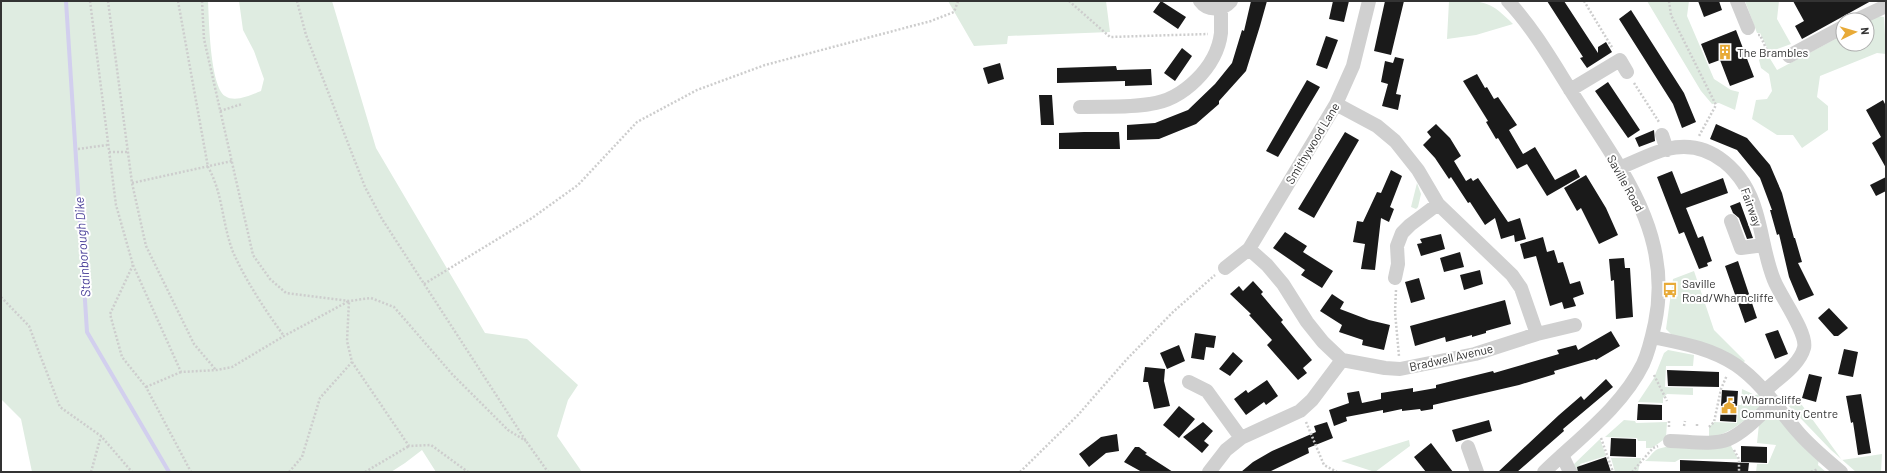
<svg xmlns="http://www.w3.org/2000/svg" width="1887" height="473" font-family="Barlow,sans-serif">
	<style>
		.green { fill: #dfece1 }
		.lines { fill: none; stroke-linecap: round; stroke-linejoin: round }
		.stream { stroke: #d2cfee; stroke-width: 4 }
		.building { fill: #1a1a1a }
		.path { stroke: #cdcdcd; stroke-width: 2.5; stroke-dasharray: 2 2; stroke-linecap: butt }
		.minor { stroke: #d0d0d0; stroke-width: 14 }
		.labels { text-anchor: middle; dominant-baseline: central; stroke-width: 4; stroke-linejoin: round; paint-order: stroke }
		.poi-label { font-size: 12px; fill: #333; stroke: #fff; text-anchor: start }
		.street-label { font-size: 12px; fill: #333; stroke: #fff }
		.water-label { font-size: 13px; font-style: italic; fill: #483e98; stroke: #fff }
	</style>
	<rect width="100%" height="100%" fill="#fff"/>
	<path class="green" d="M1 1H208C209 19 210 86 225 96 235 103 251 95 261 91L264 79 254 51 243 30 239 1H332L376 148 485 333 527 339 578 385 568 400 557 436 582 472H436L422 450 405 463 391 472H32L21 419 1 399Z
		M948 1H1106L1110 32 1008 36 1007 44 974 46Z
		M1449 1C1485 1 1489 0 1513 24L1476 35 1447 39Z
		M1647 1H1689L1687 16 1714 79 1731 90 1739 92 1735 110 1719 103 1712 104 1701 91Z
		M1745 1H1779L1777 19 1791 44 1769 52 1760 33H1757Z
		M1877 16 1884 17 1886 54 1877 53 1820 76 1817 97 1828 106V130L1802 148 1793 135H1777L1752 119 1756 100 1767 99 1772 91 1769 74 1761 68 1759 60 1766 52 1777 70 1843 35V44H1867V22Z
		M1417 183 1421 194 1418 207 1416 209 1411 207Z
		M1694 271 1714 330 1745 361 1743 363 1671 334 1666 329 1673 279Z
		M1668 350 1694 355 1693 366H1666L1665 387 1693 388V395L1667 394 1663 398V403L1638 402 1654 378 1664 353Z
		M1742 389 1755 395 1761 394 1766 402C1747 418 1733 433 1709 438V427L1714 422 1737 423 1738 405H1741Z
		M1784 395 1799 401 1842 460 1882 454 1881 472H1856L1831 450 1783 400Z
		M1769 413H1775L1819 459 1818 465 1826 472H1756L1757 464H1768L1776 445 1757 443 1759 424Z
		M1624 420 1635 421 1636 423 1667 422 1666 438 1652 448H1646V441H1638L1637 438 1605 437Z
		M1600 439 1606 456 1580 464 1583 472H1576L1573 465Z
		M1409 440 1410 446 1375 472 1341 461Z
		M1730 444 1738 459H1680L1675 462 1645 461C1649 458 1652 453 1656 450 1673 441 1709 450 1730 444Z
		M1611 458H1641L1638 472H1615Z"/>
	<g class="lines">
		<path class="stream" d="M66 1 87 332 169 472"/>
	</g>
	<path class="building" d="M1161 1 1186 17 1178 29 1153 12Z
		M1251 1H1267L1260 26 1246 71 1219 101V104L1196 124 1159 139 1127 140V125L1155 123 1188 110 1215 84 1232 63 1242 30 1244 31Z
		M1333 1H1349L1344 22 1329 19Z
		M1385 1H1404L1391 55 1374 51Z
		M1547 1H1564L1598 53V47L1606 42 1612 52 1587 68 1580 58 1583 57Z
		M1698 1H1719L1722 10 1704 17Z
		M1793 1H1871L1802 39 1795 26 1804 21Z
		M1631 10 1684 93 1696 122 1682 128 1673 104 1619 19Z
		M1736 30 1754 77 1730 86 1720 60 1709 64 1701 44Z
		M1326 36 1338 40 1327 69 1316 65Z
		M1182 48 1192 56 1175 81 1164 73Z
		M1395 57 1404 59 1396 94 1401 95 1398 110 1382 106 1388 84 1381 82 1385 61 1393 63Z
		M1000 63 1004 79 988 84 983 68Z
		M1116 66 1117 70 1151 69 1152 85 1125 86V81L1057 83V68Z
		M1477 74 1485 88 1487 87 1494 99 1498 97 1517 125 1509 130 1523 154 1535 147 1555 180 1576 169 1580 177 1547 196 1527 164 1517 169 1498 138 1496 139 1486 122 1488 121 1463 81Z
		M1307 80 1320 87 1278 157 1266 151Z
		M1608 82 1640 130 1628 138 1595 91Z
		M1039 95H1052L1054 125H1041Z
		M1883 100 1886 106V168L1872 143 1881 137 1866 110Z
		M1436 124 1450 138 1461 156 1454 161 1466 181 1471 178 1473 181 1478 178 1508 222 1520 218 1526 239 1515 242 1514 235 1501 239 1495 218 1485 225 1470 202 1468 203 1451 177 1449 179 1435 158 1423 145 1431 137 1427 132Z
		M1716 124 1747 138 1770 165 1782 193 1794 238H1795L1802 262 1798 263 1814 295 1799 301 1789 277 1779 234 1777 235 1770 210H1772L1760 178 1737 150 1710 139Z
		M1654 130 1655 141 1639 147 1635 138Z
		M1084 132H1119L1120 149H1059V133Z
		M1345 132 1359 140 1314 218 1298 209Z
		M1391 170 1402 176 1390 207 1394 209 1389 222 1381 218 1375 270 1361 269 1365 244 1353 242 1357 221 1363 222 1377 192 1381 193Z
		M1672 171 1681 194 1723 178 1728 193 1686 208 1698 238 1703 236 1712 261 1707 263 1708 266 1699 269 1684 232 1679 234 1657 177Z
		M1586 175 1606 208 1618 235 1599 244 1581 208 1577 211 1564 188Z
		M1886 177V191L1876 196 1870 185Z
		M1740 202 1753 238 1747 239 1739 218 1733 213 1730 206Z
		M1285 232 1307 246 1303 252 1333 271 1322 288 1301 275 1305 270 1273 248Z
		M1441 234 1445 249 1421 256 1417 244 1422 243 1420 239Z
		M1543 237 1547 252 1554 250 1558 263 1563 262 1570 284 1580 281 1584 294 1573 298 1576 306 1564 309 1562 302 1550 306 1536 256 1524 259 1520 244Z
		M1460 252 1464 267 1444 272 1440 258Z
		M1624 258 1625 268H1630L1633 317 1616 319 1614 280 1611 281 1609 259Z
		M1738 261 1757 318 1745 323 1725 266Z
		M1480 270 1483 284 1464 290 1460 275Z
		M1419 278 1425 299 1411 303 1405 282Z
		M1253 281 1263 292 1261 294 1283 320 1281 322 1312 360 1303 368 1307 373 1298 380 1267 345 1272 340 1249 315 1251 314 1230 294 1239 286 1243 291Z
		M1332 294 1344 302 1340 309 1369 320 1390 325 1384 350 1362 345 1363 340 1339 332 1342 325 1320 311Z
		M1505 300 1511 324 1486 331V333L1472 337V335L1446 342 1445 337 1415 346 1410 326Z
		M1829 308 1848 328 1838 336H1834L1818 318Z
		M1778 330 1788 354 1775 359 1765 334Z
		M1611 331 1620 346 1596 360 1595 359 1554 371 1555 374 1519 385 1433 405V409L1421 411 1420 409 1402 411V409L1383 413V410L1346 417 1347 421 1334 426 1329 410 1349 403 1347 393 1359 391 1362 403 1381 399V393L1413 388V392L1436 388V385L1493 371 1494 373 1559 354 1557 350 1576 345 1578 350Z
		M1195 333 1216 336 1214 348 1206 347 1204 360 1191 358Z
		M1179 345 1185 361 1167 369 1160 353Z
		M1844 349 1858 352 1853 377 1838 374Z
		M1233 352 1243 361 1230 376 1219 369Z
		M1145 367 1165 369 1164 381 1170 406 1154 409 1148 382H1143Z
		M1667 370 1719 372V387L1668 386Z
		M1809 374 1822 377 1816 402 1802 398Z
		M1606 379 1613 387 1563 429 1564 431 1517 472H1498L1559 415 1581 396 1584 400Z
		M1267 380 1278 396 1266 405 1264 402 1246 415 1234 399 1246 390 1248 393Z
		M1722 390 1738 391 1736 422 1720 421Z
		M1861 394 1871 453 1858 455 1853 422 1851 423 1846 396Z
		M1638 404 1662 405V420H1637Z
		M1179 406 1195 419 1179 438 1163 425Z
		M1489 420 1492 431 1456 442 1452 430Z
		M1203 422 1213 431 1204 441 1209 445 1202 453 1183 437Z
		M1327 422 1333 438 1308 448 1309 453 1269 472H1241L1253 462 1272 451 1316 432 1314 426Z
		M1117 434 1119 451 1106 453 1089 467 1079 454 1101 437Z
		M1611 438 1636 439V457L1610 456Z
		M1431 443 1453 472H1426L1414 457Z
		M1741 446 1767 447V463L1741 462Z
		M1135 447H1139L1147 453 1145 454 1173 472H1142L1124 462Z
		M1606 457 1611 472H1578L1577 467Z
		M1680 460 1749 463 1748 472H1680Z"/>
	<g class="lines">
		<path class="path" d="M90 1 116 205 133 265 181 372 217 370 232 367 284 336 349 301
			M108 1 132 183 146 246 194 344 216 370
			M178 1 208 167C223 193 222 224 233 252 246 281 265 310 284 336
			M202 1 204 39 253 255 270 279 286 293 349 301 371 298 394 307 452 374 508 430 526 441
			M297 1 306 35 365 187 382 219 526 441 548 472
			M1069 1 1110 37 1208 34
			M1584 1 1613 49
			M1669 1 1671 15 1716 105 1699 136
			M1758 35H1760L1770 57 1777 54
			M1634 83 1659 122
			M220 111 242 104
			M78 149 107 145
			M109 152H128
			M132 183 232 161
			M133 265 110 314 122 357 146 387 191 472
			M424 284 532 218 578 185 637 122 697 90 765 65 931 21 954 12 958 1
			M1396 290 1395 312 1399 356
			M1 297 29 326 60 407 101 436 132 472
			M352 362 409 446 431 445 468 472
			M1654 375 1667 401
			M146 387 181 372
			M1669 421V429
			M1306 422 1324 465 1337 472
			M1684 426 1685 421
			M1697 426V422
			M1709 427 1714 422 1721 389 1727 375
			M1601 438 1613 472
			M1734 450 1739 459V472
			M91 472 101 436
			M289 472 302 457 320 398 352 362 347 341 349 301
			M365 472 409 446
			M1020 472 1078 415 1127 359 1173 312 1215 275
			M1632 472 1653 448 1658 446
			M1811 472 1818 469"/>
		<path class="minor" d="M1200 1C1208 12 1223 10 1231 1
			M1508 1C1536 31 1556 68 1578 102 1623 172 1673 236 1655 323 1652 337 1649 351 1643 364 1622 407 1578 439 1544 472
			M1737 1 1748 28
			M1856 20 1886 6
			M1789 56 1843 27
			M1570 90 1620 60 1627 72
			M1336 104 1377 126 1395 141 1418 170 1438 204 1512 275 1521 288 1537 334
			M1080 107C1103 106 1127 108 1150 104 1183 100 1217 67 1221 33 1221 25 1221 17 1221 9
			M1662 135 1667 150
			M1619 168C1635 162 1651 153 1667 149 1712 138 1745 173 1756 212 1763 235 1765 258 1774 280 1780 296 1808 333 1804 348 1799 366 1778 378 1766 390
			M1731 221 1741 248 1764 245
			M1249 249 1267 265 1283 284 1307 322 1323 342 1342 360 1385 368 1400 369 1475 354 1537 334 1575 325
			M1225 268 1249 249 1336 104 1353 66 1369 1
			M1395 278 1398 264 1397 246 1402 233 1410 225 1438 204
			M1652 337C1681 343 1711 348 1736 365 1762 383 1778 409 1798 432 1811 447 1826 459 1841 472
			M1189 382 1207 391 1241 438
			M1670 441C1688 441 1712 446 1729 439 1746 431 1760 415 1773 403
			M1468 447 1477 472
			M1562 455 1570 472
			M1209 472 1226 450 1241 438 1300 411 1312 400 1342 360"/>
	</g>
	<defs>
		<symbol id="building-bare" viewBox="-9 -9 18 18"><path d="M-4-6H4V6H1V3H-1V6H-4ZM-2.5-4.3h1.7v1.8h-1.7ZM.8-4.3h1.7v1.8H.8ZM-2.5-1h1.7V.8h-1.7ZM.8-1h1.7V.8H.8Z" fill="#e8aa37" stroke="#fff" stroke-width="2.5" paint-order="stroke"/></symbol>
		<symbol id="bus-bare" viewBox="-9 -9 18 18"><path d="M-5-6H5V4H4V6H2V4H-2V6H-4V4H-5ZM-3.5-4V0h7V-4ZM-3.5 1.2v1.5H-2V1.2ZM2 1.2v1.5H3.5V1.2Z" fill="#e8aa37" stroke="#fff" stroke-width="2.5" paint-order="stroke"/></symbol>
		<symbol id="civic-bare" viewBox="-9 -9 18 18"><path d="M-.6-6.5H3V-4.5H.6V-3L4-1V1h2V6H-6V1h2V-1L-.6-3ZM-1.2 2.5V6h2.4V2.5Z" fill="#e8aa37" stroke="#fff" stroke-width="2.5" paint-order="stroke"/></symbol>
	</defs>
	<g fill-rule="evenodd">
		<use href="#building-bare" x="1714" y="41" width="22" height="22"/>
		<use href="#bus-bare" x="1659" y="279" width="22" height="22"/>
		<use href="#civic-bare" x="1718" y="395" width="22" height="22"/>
	</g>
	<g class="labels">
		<g class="poi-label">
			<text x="1737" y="52">The Brambles</text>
			<text x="1682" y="283">Saville<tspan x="1682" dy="14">Road/Wharncliffe</tspan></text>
			<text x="1741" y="399">Wharncliffe<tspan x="1741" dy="14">Community Centre</tspan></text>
		</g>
		<g class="street-label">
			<text transform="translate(1312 143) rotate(-59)">Smithywood Lane</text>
			<text transform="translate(1626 183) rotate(61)">Saville Road</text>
			<text transform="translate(1752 207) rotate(70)">Fairway</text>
			<text transform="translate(1451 357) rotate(-13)">Bradwell Avenue</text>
		</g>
		<g class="water-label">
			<text transform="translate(82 247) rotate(-94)">Stainborough Dike</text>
		</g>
	</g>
	<rect width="1887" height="473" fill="none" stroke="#333333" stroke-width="4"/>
	<g transform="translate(1855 32) rotate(85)"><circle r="19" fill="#ffffff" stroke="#adadad"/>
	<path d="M0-3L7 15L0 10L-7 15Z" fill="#e8aa37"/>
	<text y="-6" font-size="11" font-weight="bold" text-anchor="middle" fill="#333333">N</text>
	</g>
</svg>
